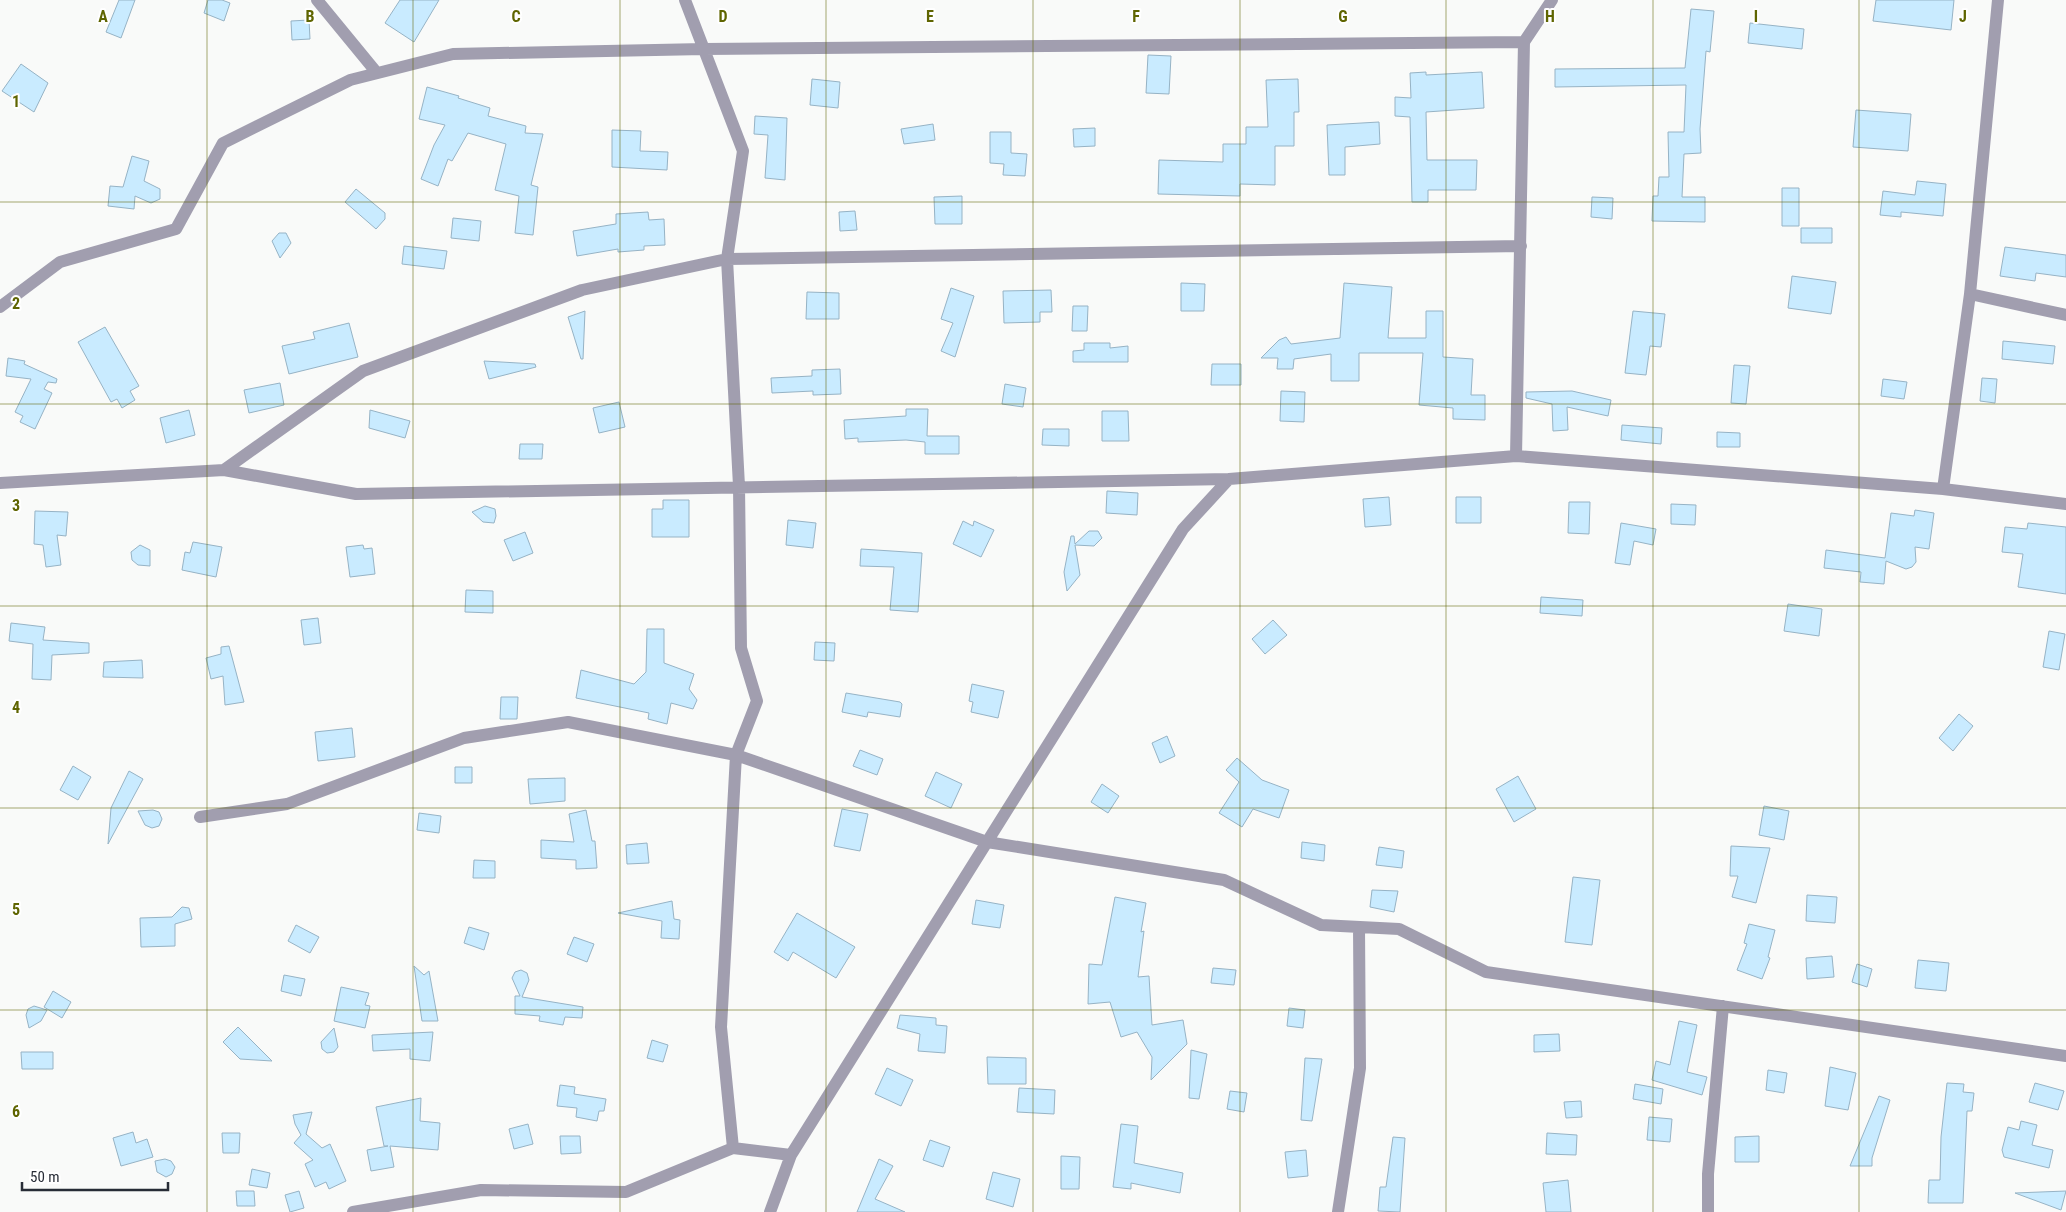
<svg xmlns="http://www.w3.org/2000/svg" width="2066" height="1212" font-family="'Roboto Condensed',sans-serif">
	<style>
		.building { fill: #c9ebff; stroke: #96b3c5 }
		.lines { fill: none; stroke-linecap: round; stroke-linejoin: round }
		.minor { stroke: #a19eaf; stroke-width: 12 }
		.grid { fill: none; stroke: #5f6501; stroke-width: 1; stroke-opacity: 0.55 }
		.grid-label { font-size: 16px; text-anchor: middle; font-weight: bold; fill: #5f6501; stroke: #fff; stroke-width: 4; stroke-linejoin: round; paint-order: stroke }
	</style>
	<rect width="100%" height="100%" fill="#f9faf9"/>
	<path class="building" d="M119 0H135L121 38 106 32Z
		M208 0H222L230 3 224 21 204 13Z
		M400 0H439L414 42 385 23Z
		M1876 0H1954L1951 30 1873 21Z
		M1691 9 1714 11 1710 52 1706 51 1700 129 1701 153 1684 154 1682 197H1705V222L1652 221 1653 196H1658L1659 177H1669L1668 132H1684L1686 85 1555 87V69L1685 68Z
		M309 20 310 39 292 40 291 21Z
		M1750 23 1804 29 1802 49 1748 43Z
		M1148 55 1171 56 1169 94 1146 93Z
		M21 64 48 83 34 112 2 91Z
		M1426 72V75L1482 72 1484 108 1426 112 1427 160H1477L1476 190H1428V202H1412L1410 117 1395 116V97L1411 98 1410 73Z
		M812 79 840 82 838 108 810 105Z
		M1298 79 1299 112H1294V146H1275V185L1240 184V196L1158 194 1159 160 1223 162V144H1246V127H1268L1266 80Z
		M427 87 459 96 458 98 490 108 488 116 526 126 525 133 543 134 531 185 538 187 533 235 515 233 519 196 495 190 506 144 468 133 452 161 448 159 438 186 421 179 434 145 445 125 419 119Z
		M1856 110 1911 114 1908 151 1853 147Z
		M755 116 787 118 785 180 765 178 768 135 754 134Z
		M1379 122 1380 144 1345 147V175H1329L1327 125Z
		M933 124 935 140 904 144 901 129Z
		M1095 128V146L1074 147 1073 129Z
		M612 130 641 131 640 151 668 152 667 170 612 167Z
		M990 132H1011V153L1027 154 1025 176 1003 175 1004 164 990 163Z
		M132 156 149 161 144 181 160 189V199L151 203 135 196 134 209 108 206 110 186 123 187Z
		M1917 181 1946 184 1943 216 1901 212V217L1880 215 1883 191 1915 195Z
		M1782 188H1799V226H1782Z
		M356 189 385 213V219L376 229 345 202Z
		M962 196V224H935L934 197Z
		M1592 197 1613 198 1612 219 1591 217Z
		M855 211 857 230 840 231 839 212Z
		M648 212 649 220 664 219 665 245 644 246V250L618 252V249L577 256 573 231 616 224V214Z
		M453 218 481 221 479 241 451 238Z
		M1801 228H1832V243H1801Z
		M279 233H286L291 243 280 258 272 241Z
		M404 246 447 251 444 269 402 264Z
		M2005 247 2066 255V277L2036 273 2035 281 2000 276Z
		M1792 276 1836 282 1831 314 1788 308Z
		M1181 283 1205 284 1204 311H1181Z
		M1344 283 1392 287 1388 338H1426V311H1443V357L1473 359 1471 395H1485V420L1453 419V408L1419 405 1423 353H1359V381H1331V354L1294 359 1293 369H1277L1278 358H1261L1279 340 1286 337 1291 344 1340 338Z
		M951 288 974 296 955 357 941 351 953 323 941 319Z
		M1051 290 1052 312H1040V322L1004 323 1003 291Z
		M807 292 839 293V319H806Z
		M1073 306H1088L1087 331H1072Z
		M585 311 583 359H581L568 317Z
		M1633 311 1665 314 1661 347 1650 346 1646 375 1625 373Z
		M349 323 358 357 289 374 282 346 315 339 313 332Z
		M105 327 139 386 130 391 135 400 122 408 117 399 111 402 78 342Z
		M2003 341 2055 346 2053 364 2002 359Z
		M1084 343H1110V348L1128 346V362H1073V351L1084 350Z
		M8 358 25 361 24 364 57 379 56 383 48 382 44 389 52 393 35 429 20 422 23 416 15 412 31 379 6 376Z
		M484 361 535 364 536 367 489 379Z
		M1212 364H1241V385H1211Z
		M1734 365 1750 366 1746 404 1731 403Z
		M840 369 841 394 813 395V391L772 393 771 378 812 376V370Z
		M1982 378 1997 379 1995 403 1980 401Z
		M1883 379 1907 382 1904 399 1881 396Z
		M280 383 284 405 249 413 244 390Z
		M1005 384 1026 388 1023 407 1002 404Z
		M1281 391 1305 392 1304 422 1280 421Z
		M1572 391 1611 400 1608 416 1567 407 1568 430 1553 431 1552 404 1526 398V392Z
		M619 402 625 427 599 433 593 408Z
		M906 409H928L927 436H959V454H925V442L906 440 858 442V438L845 439 844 420 906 416Z
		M189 410 195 435 166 443 160 418Z
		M370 410 410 421 405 438 369 428Z
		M1102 411H1128L1129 441H1102Z
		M1622 425 1662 428 1661 444 1621 440Z
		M1043 429H1069V446L1042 445Z
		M1717 432 1740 433V447H1717Z
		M520 444H543L542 459H519Z
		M1107 491 1138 493 1137 515 1106 513Z
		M1389 497 1391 525 1365 527 1363 499Z
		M1456 497H1481V523H1456Z
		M663 500H689V537H652V509H663Z
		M1569 502H1590L1589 534 1568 533Z
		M1671 504 1696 505 1695 525 1671 524Z
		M485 506 495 509 496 516 494 523 483 522 472 512Z
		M1915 510 1934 513 1929 549 1915 547 1916 562 1912 567 1906 569 1886 561 1884 584 1860 582 1861 572 1824 568 1826 550 1885 558 1891 513 1914 516Z
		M35 511 68 512 66 536 57 535 61 565 46 567 43 545 34 544Z
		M788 520 816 523 813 548 786 545Z
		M963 521 973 526 974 521 994 530 981 557 953 544Z
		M1621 523 1656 529 1653 545 1634 541 1630 565 1615 563Z
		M2028 523 2066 527V594L2018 587 2023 554 2002 552 2005 527 2027 529Z
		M1089 531H1098L1102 538 1094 546 1075 545 1080 575 1067 591 1064 572 1071 536H1074L1075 544Z
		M525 532 533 553 513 561 504 540Z
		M193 542 222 547 216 577 182 570 185 552 190 553Z
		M140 545 150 550V566L138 565 132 560 131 552Z
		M363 545 364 549 372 548 375 574 350 577 346 547Z
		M861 549 922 553 918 612 890 610 894 567 860 566Z
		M466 590 493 591V613L465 612Z
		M1541 597 1583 600 1582 616 1540 613Z
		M1788 604 1822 609 1819 636 1784 631Z
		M318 618 321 643 304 645 301 620Z
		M1273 620 1287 635 1265 654 1252 639Z
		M11 623 45 627 43 640 89 643V653L52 655 51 680 32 679 33 644 9 641Z
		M647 629H664V663L694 674 689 689 697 700 693 709 671 703 667 724 648 719 649 713 576 698 581 670 634 684 646 672Z
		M2049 631 2065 634 2059 670 2043 667Z
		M815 642 835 643 834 661 814 660Z
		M229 646 244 702 225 705 223 676 211 679 206 658 221 654V647Z
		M142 660 143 678 103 677 104 662Z
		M972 684 1004 691 998 718 971 712 973 702 969 701Z
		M846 693 900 702 902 704 900 717 868 712 867 717 842 712Z
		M501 697H518L517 719H500Z
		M1959 714 1973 726 1953 751 1939 738Z
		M352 728 355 757 318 761 315 732Z
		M1167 736 1175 756 1160 763 1152 743Z
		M860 750 883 759 877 775 853 766Z
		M1237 758 1262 780 1289 790 1279 818 1253 809 1242 827 1219 813 1239 782 1226 770Z
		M73 766 91 777 78 800 60 790Z
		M455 767H472V783H455Z
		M129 771 143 779 108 844 111 808Z
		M936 772 962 784 951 808 925 796Z
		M1518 776 1536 809 1514 822 1496 789Z
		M565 778V801L530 804 528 779Z
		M1102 784 1119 796 1108 813 1091 802Z
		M1764 806 1789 811 1784 840 1759 835Z
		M842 809 868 814 860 851 834 846Z
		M153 810 159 812 162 819 159 826 152 828 145 825 138 811Z
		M586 810 592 841H595L597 868 576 869V860L541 858V840L574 842 569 814Z
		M419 813 441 816 439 833 417 830Z
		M1302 842 1325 845 1324 861 1301 858Z
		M647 843 649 863 627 864 626 845Z
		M1731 846 1770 848 1756 903 1732 897 1738 876H1730Z
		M1379 847 1404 851 1402 868 1376 865Z
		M474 860 495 861V878H473Z
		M1573 877 1600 880 1592 945 1565 942Z
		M1372 890 1398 891 1394 912 1370 907Z
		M1807 895 1837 897 1835 923 1806 921Z
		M1115 897 1146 903 1141 932 1144 931 1138 977 1149 976 1152 1025 1183 1020 1187 1044 1151 1080 1152 1057 1137 1032 1121 1037 1110 1002 1088 1004 1089 964 1102 965Z
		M976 900 1004 905 1000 928 972 924Z
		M672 901 674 919 680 920 679 939 661 938 662 921 618 913Z
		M182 907 189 908 192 919 175 924V946L141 947 140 918 172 917Z
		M797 913 855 947 836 978 793 952 788 961 774 952Z
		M1749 924 1775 930 1768 957 1770 958 1762 979 1737 970 1747 944 1744 943Z
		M296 925 319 937 310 953 288 941Z
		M469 927 489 933 484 950 464 943Z
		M574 937 594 944 587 962 567 954Z
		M1832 956 1834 977 1807 979 1806 958Z
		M1918 960 1949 963 1946 991 1915 988Z
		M1857 964 1872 969 1867 987 1852 982Z
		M414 966 424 975 429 971 438 1021H422Z
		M1213 968 1236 970 1234 985 1211 983Z
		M521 970 527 973 529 980 522 997 583 1007 582 1018 565 1017 563 1025 539 1021 540 1016 515 1014V996H520L512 978 515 972Z
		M284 975 305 979 301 996 281 991Z
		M341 987 369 993 365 1005 370 1006 365 1028 334 1021Z
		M53 991 71 1002 62 1018 44 1007Z
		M34 1006 47 1010 41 1021 29 1028 26 1015 28 1009Z
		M1289 1008 1305 1010 1303 1028 1287 1026Z
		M900 1015 936 1018V1025L947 1026 945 1053 918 1051 920 1034 897 1028Z
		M1679 1021 1697 1025 1687 1072 1707 1077 1702 1095 1652 1080 1656 1061 1670 1065Z
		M238 1027 272 1061 240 1059 223 1042Z
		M334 1028 338 1047 334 1052 327 1053 322 1049 321 1042Z
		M433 1032 430 1061 410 1059V1049L373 1051 372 1035Z
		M1559 1034 1560 1051 1534 1052V1035Z
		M652 1040 668 1045 663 1062 647 1058Z
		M1191 1050 1207 1054 1199 1099 1189 1098Z
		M21 1052H53V1069H22Z
		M987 1057 1026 1058V1084H988Z
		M1305 1058 1322 1059 1312 1121 1301 1120Z
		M1830 1067 1856 1073 1848 1110 1825 1106Z
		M887 1068 913 1080 901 1106 875 1094Z
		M1768 1070 1787 1073 1784 1093 1766 1090Z
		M1947 1083 1964 1084 1963 1092 1974 1093 1972 1111H1967L1963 1203H1928L1929 1180H1940L1941 1137Z
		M2035 1083 2064 1091 2058 1110 2029 1102Z
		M1635 1084 1663 1089 1661 1104 1633 1099Z
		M560 1085 575 1087 574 1094 606 1099 604 1111H599L597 1121 576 1117 577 1108 557 1106Z
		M1019 1088 1055 1090 1054 1114 1017 1112Z
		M1230 1091 1247 1093 1244 1112 1227 1109Z
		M1879 1096 1890 1100 1872 1158V1166H1850Z
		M421 1098 420 1121 440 1123 438 1150 390 1146 394 1167 371 1171 367 1150 388 1146H384L376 1107Z
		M1581 1101 1582 1117 1566 1118 1564 1102Z
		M312 1112 306 1134 322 1148 330 1144 346 1181 329 1189 326 1182 315 1187 305 1164 313 1160 294 1143 301 1135 295 1124 293 1115Z
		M1649 1117 1672 1119 1670 1142 1647 1140Z
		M2021 1121 2037 1125 2032 1145 2053 1150 2049 1168 2004 1157 2002 1150 2008 1127 2019 1130Z
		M528 1124 533 1144 514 1149 509 1129Z
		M1121 1124 1138 1126 1134 1163 1183 1173 1180 1193 1131 1183V1189L1113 1187Z
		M133 1132 136 1143 147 1139 153 1157 121 1166 113 1138Z
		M222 1133H240L239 1153H223Z
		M1547 1133 1577 1135 1576 1155 1546 1154Z
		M560 1136H580L581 1153 561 1154Z
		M1759 1136V1162H1735V1137Z
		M1393 1137 1405 1138 1400 1212 1378 1211 1380 1187H1386Z
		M930 1140 950 1147 943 1167 923 1160Z
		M1306 1150 1308 1176 1288 1178 1285 1152Z
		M1061 1156 1080 1157 1079 1189H1061Z
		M165 1159 171 1161 175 1167 172 1174 166 1177 157 1172 155 1161Z
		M879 1159 893 1166 875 1199 905 1212H857Z
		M252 1169 270 1173 267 1188 249 1185Z
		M993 1172 1020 1179 1013 1207 986 1199Z
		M1568 1180 1571 1212H1546L1543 1183Z
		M236 1191H254L255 1206H237Z
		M299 1191 304 1208 290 1212 285 1195Z
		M2066 1191 2061 1210 2015 1193Z"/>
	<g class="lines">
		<path class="minor" d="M317 0 377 73
			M685 0 743 151 727 259 739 486 741 648 757 701 736 755 721 1027 733 1148
			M1970 294 2066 315
			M0 307 60 262 176 229 223 143 350 80 453 54 704 49 1524 42
			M1516 456 1943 489 1970 294 1998 0
			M224 470 363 371 582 290 727 259 1521 246
			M0 483 224 470 356 494 1229 479
			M1943 489 2066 504
			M200 817 287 804 464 738 568 722 736 755 987 842 1224 880 1321 925 1399 929 1486 972 2066 1056
			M353 1212 481 1190 626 1192 733 1148 791 1155
			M770 1212 791 1155 1183 529 1229 479 1516 456 1524 42 1552 0
			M1338 1212 1360 1068 1359 927
			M1708 1212V1174L1723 1006"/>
	</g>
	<path class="grid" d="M207 0V1212M413 0V1212M620 0V1212M826 0V1212M1033 0V1212M1240 0V1212M1446 0V1212M1653 0V1212M1859 0V1212M0 202H2066M0 404H2066M0 606H2066M0 808H2066M0 1010H2066"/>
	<g class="grid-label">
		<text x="103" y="22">A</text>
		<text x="310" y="22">B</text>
		<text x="516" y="22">C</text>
		<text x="723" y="22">D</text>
		<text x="930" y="22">E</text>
		<text x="1136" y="22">F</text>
		<text x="1343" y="22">G</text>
		<text x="1550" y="22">H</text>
		<text x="1756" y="22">I</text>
		<text x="1963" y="22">J</text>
		<text x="16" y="107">1</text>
		<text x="16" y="309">2</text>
		<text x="16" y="511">3</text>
		<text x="16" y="713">4</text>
		<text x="16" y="915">5</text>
		<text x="16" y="1117">6</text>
	</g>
	<path d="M22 1182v8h146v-8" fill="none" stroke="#272c36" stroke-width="2.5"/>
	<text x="30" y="1182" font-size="15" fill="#272c36" stroke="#ffffff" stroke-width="4" paint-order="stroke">50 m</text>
</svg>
